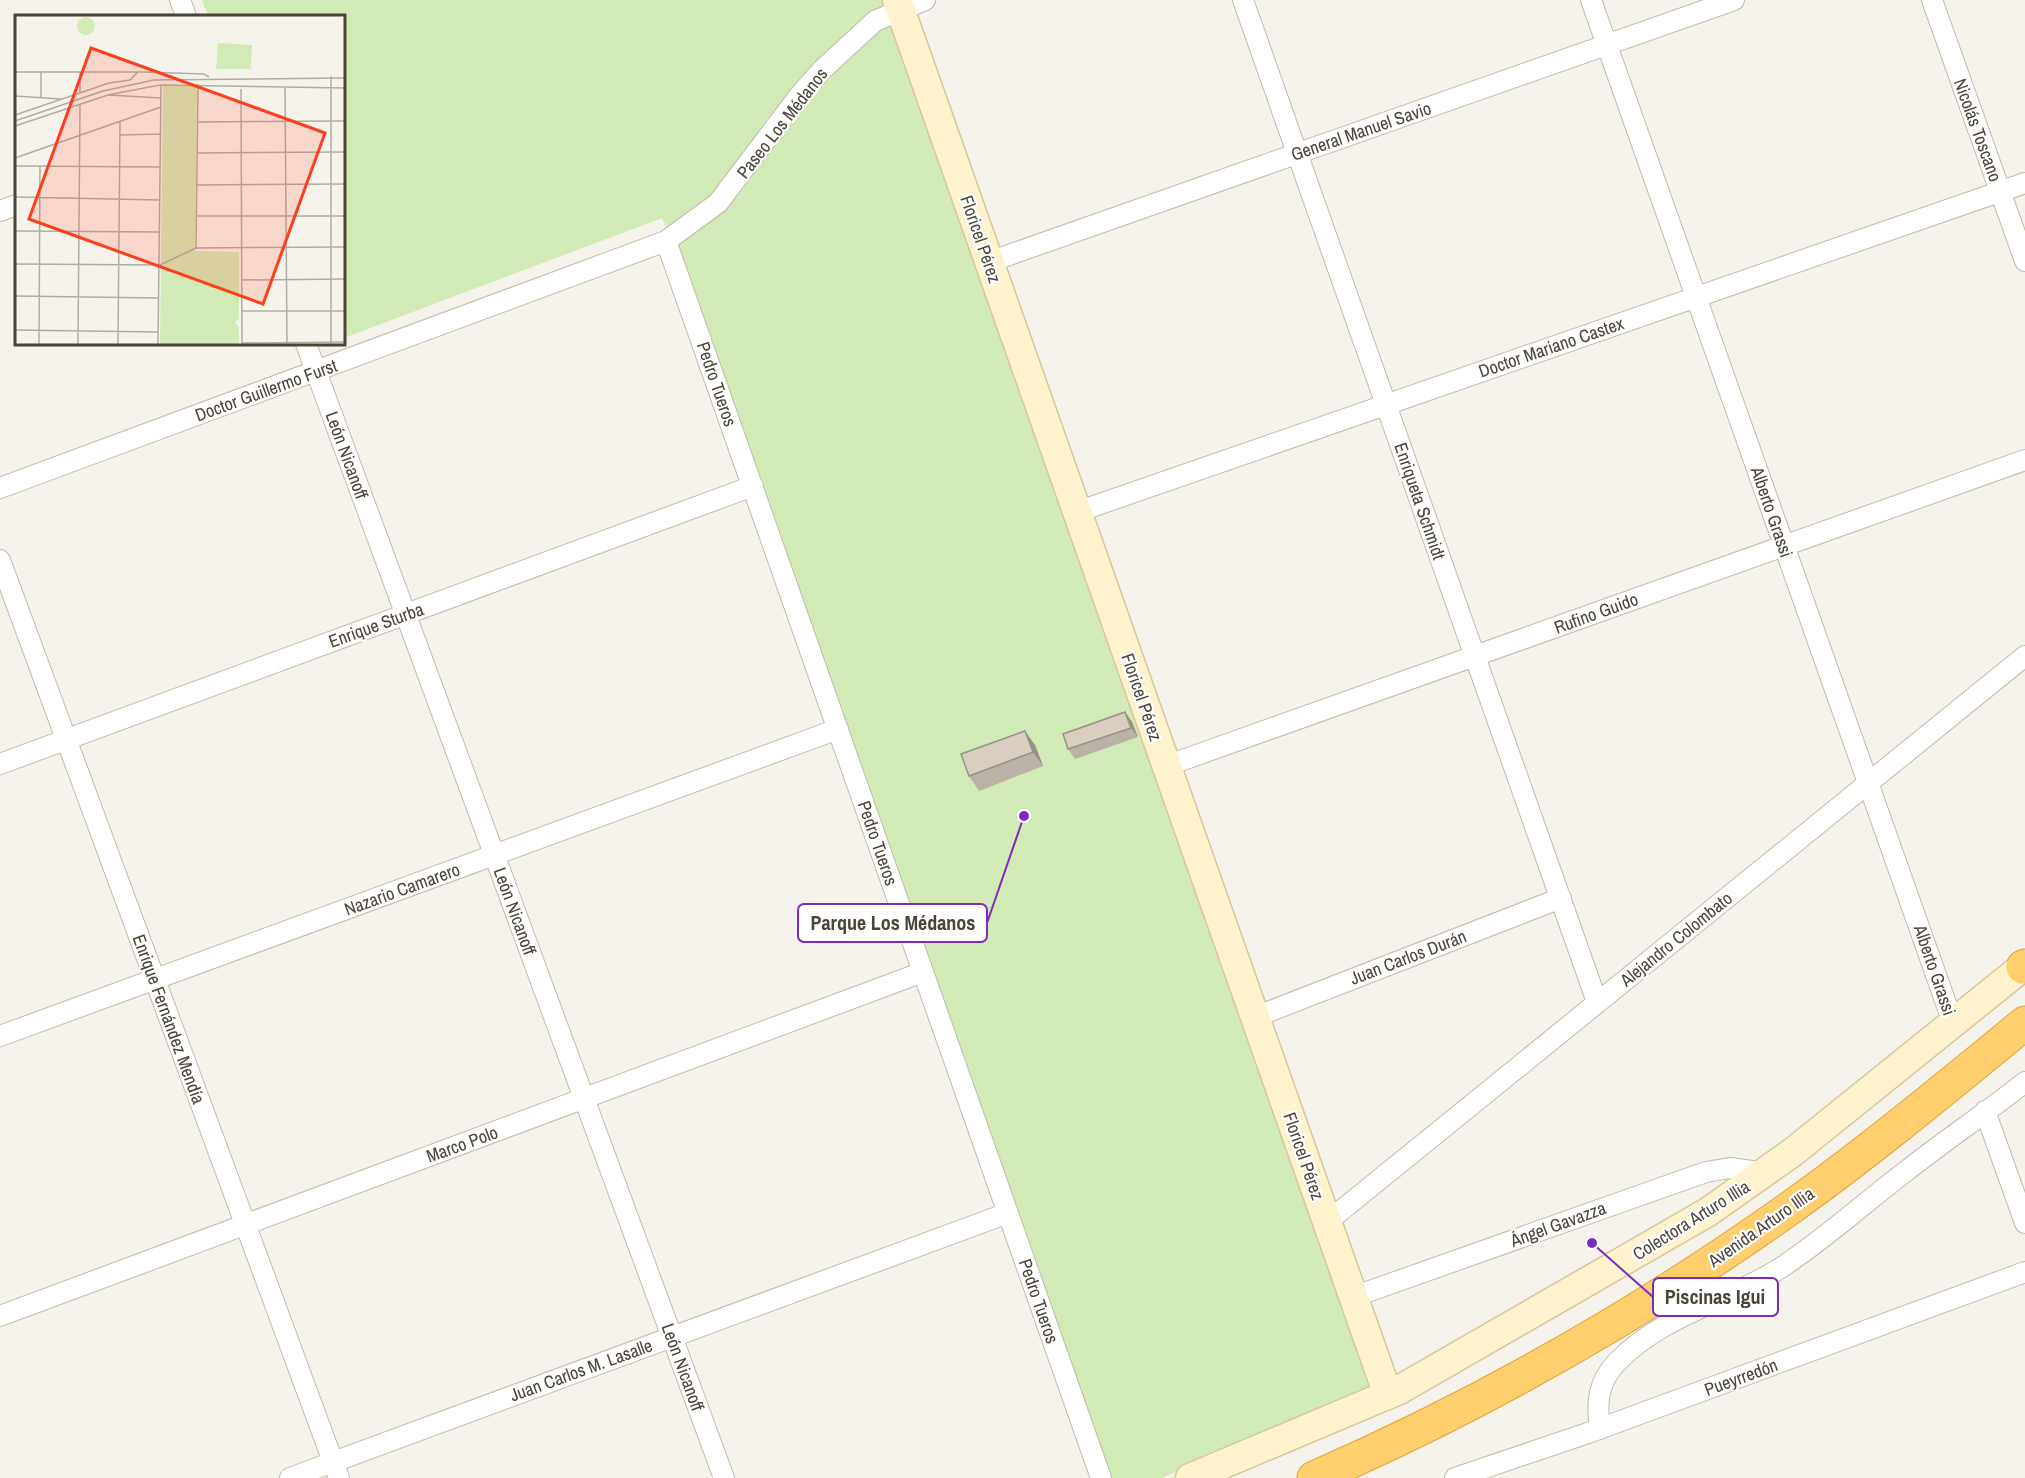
<svg xmlns="http://www.w3.org/2000/svg" width="2025" height="1478" font-family="'Archivo Narrow',sans-serif">
	<style>
		.green { fill: #d2eab5 }
		.lines { fill: none; stroke-linecap: round; stroke-linejoin: round }
		.street-casing { stroke: #c2bbae; stroke-width: 22 }
		.secondary-casing { stroke: #d6c79b; stroke-width: 31 }
		.highway-casing { stroke: #e0a43c; stroke-width: 35 }
		.street { stroke: #fff; stroke-width: 20 }
		.secondary { stroke: #fff3cd; stroke-width: 28 }
		.highway { stroke: #ffcf6e; stroke-width: 33 }
		.wall { fill: #bab2a6 }
		.shaded-wall { fill: #979187 }
		.building { fill: #d8cfc1; stroke: #979187; stroke-width: 1.5 }
		.labels { text-anchor: middle; dominant-baseline: central; stroke-width: 4.5; stroke-linejoin: round; paint-order: stroke }
		.street-label { font-size: 18px; fill: #4b4439; stroke: #fff }
		.inset-road { fill: none; stroke: #b2ada4; stroke-width: 1.5 }
		.view { fill: #fc3f1d; fill-opacity: 0.15; stroke: #fc3f1d; stroke-width: 3 }
		.inset-edge { fill: none; stroke: #4b4439; stroke-width: 3 }
		.leader { fill: none; stroke: #7b2cbf; stroke-width: 2 }
		.callout-dot { fill: #7b2cbf; stroke: #fff; stroke-width: 2 }
		.callout { fill: #fff; stroke: #7b2cbf; stroke-width: 2 }
		.callout-label { font-size: 20px; text-anchor: middle; font-weight: bold; fill: #4b4439 }
	</style>
	<rect width="100%" height="100%" fill="#f6f3ec"/>
	<path class="green" d="M202 0H886L1371 1386 1367 1391 1162 1478H1107L680 256 662 218 344 338V16H208Z"/>
	<g class="lines">
		<defs>
			<path id="street" d="M180 0 186 16
				M1243 0 1597 1002
				M1591 0 1953 1023
				M1932 0 2025 261
				M0 211 16 205
				M666 241 1101 1478
				M989 262 1734 0
				M306 344 724 1478
				M0 488 666 241 718 203 799 96 823 69 875 21 925 0
				M1077 512 2025 183
				M0 560 339 1478
				M0 764 753 486
				M1166 766 2025 460
				M1255 1017 1561 898
				M0 1036 838 729
				M1985 1111 2025 1223
				M1327 1222 2025 656
				M1353 1297 1706 1172 1730 1168 1765 1173
				M0 1316 923 972
				M1600 1429C1596 1402 1598 1382 1617 1362 1664 1314 1728 1302 1782 1267 1825 1239 1864 1203 1905 1172 1944 1141 1986 1113 2025 1082
				M290 1478 1008 1213
				M1455 1478 1588 1433 2025 1272"/>
			<path id="secondary" d="M897 0 1388 1395
				M1190 1478 1399 1390 1708 1212 1793 1152 2025 965"/>
			<path id="highway" d="M2023 967 2025 966
				M1314 1478C1481 1405 1641 1314 1790 1208 1871 1150 1948 1086 2025 1023"/>
		</defs>
		<use href="#street" class="street-casing"/>
		<use href="#secondary" class="secondary-casing"/>
		<use href="#highway" class="highway-casing"/>
		<use href="#street" class="street"/>
		<use href="#secondary" class="secondary"/>
		<use href="#highway" class="highway"/>
	</g>
	<path class="wall" d="M1125 712 1132 722 1138 737 1075 759 1068 749Z
		M1035 745 1043 766 979 791 969 776Z"/>
	<path class="shaded-wall" d="M1125 712 1132 722 1138 737 1131 728Z
		M1025 731 1035 745 1043 766 1033 752Z"/>
	<path class="building" d="M1125 712 1131 728 1068 749 1063 734Z
		M1025 731 1033 752 969 776 961 754Z"/>
	<g class="labels">
		<g class="street-label">
			<text transform="translate(782 123) rotate(-52)">Paseo Los Médanos</text>
			<text transform="translate(1978 130) rotate(70)">Nicolás Toscano</text>
			<text transform="translate(1361 131) rotate(-19)">General Manuel Savio</text>
			<text transform="translate(981 239) rotate(71)">Floricel Pérez</text>
			<text transform="translate(1551 347) rotate(-19)">Doctor Mariano Castex</text>
			<text transform="translate(717 384) rotate(71)">Pedro Tueros</text>
			<text transform="translate(266 390) rotate(-20)">Doctor Guillermo Furst</text>
			<text transform="translate(347 455) rotate(70)">León Nicanoff</text>
			<text transform="translate(1420 501) rotate(71)">Enriqueta Schmidt</text>
			<text transform="translate(1772 512) rotate(71)">Alberto Grassi</text>
			<text transform="translate(1596 613) rotate(-20)">Rufino Guido</text>
			<text transform="translate(376 625) rotate(-20)">Enrique Sturba</text>
			<text transform="translate(1142 697) rotate(71)">Floricel Pérez</text>
			<text transform="translate(878 843) rotate(71)">Pedro Tueros</text>
			<text transform="translate(402 889) rotate(-20)">Nazario Camarero</text>
			<text transform="translate(515 911) rotate(70)">León Nicanoff</text>
			<text transform="translate(1676 939) rotate(-39)">Alejandro Colombato</text>
			<text transform="translate(1408 957) rotate(-21)">Juan Carlos Durán</text>
			<text transform="translate(1935 970) rotate(71)">Alberto Grassi</text>
			<text transform="translate(169 1019) rotate(70)">Enrique Fernández Mendía</text>
			<text transform="translate(462 1144) rotate(-20)">Marco Polo</text>
			<text transform="translate(1304 1156) rotate(71)">Floricel Pérez</text>
			<text transform="translate(1691 1220) rotate(-32)">Colectora Arturo Illia</text>
			<text transform="translate(1558 1224) rotate(-20)">Ángel Gavazza</text>
			<text transform="translate(1761 1227) rotate(-35)">Avenida Arturo Illia</text>
			<text transform="translate(1039 1301) rotate(71)">Pedro Tueros</text>
			<text transform="translate(683 1367) rotate(70)">León Nicanoff</text>
			<text transform="translate(581 1370) rotate(-20)">Juan Carlos M. Lasalle</text>
			<text transform="translate(1741 1377) rotate(-20)">Pueyrredón</text>
		</g>
	</g>
	<g transform="translate(15 15)">
		<rect width="330" height="330" fill="#f6f3ec"/>
		<path d="M62 11a9 9 0 1 1 18 0a9 9 0 1 1-18 0ZM203 28 237 30 236 54H201ZM182 70 180 236 224 237V304L220 307 224 313V329H145L148 71Z" fill="#d2eab5"/>
		<path class="inset-road" d="M0 57H130L189 59 194 62M270 73 272 329M226 74 227 329M65 77V57M93 80 146 83M0 81 46 84M26 82V57M0 100 94 68 115 65 123 57M0 106 88 76 139 65 330 63M182 107 330 106M0 111 93 80 145 70 330 73M105 120 146 119M182 138 330 137M0 143 146 92M0 151 145 152M182 170 330 169M0 182 145 185M181 201H330M0 216 145 217M181 233 183 69M0 249 145 250 181 233 330 232M227 265 330 264M0 281 144 283M227 296H330M0 315 143 317M227 328 330 327M24 329 25 151M63 329 65 89M103 329 105 106M143 329 146 70M316 329V61"/>
		<path class="view" d="M76 33 310 118 248 289 14 204Z"/>
		<rect width="330" height="330" class="inset-edge"/>
	</g>
	<path class="leader" d="M1024 816L987 923M1592 1243L1653 1297"/>
	<g class="callout-dot">
		<circle cx="1024" cy="816" r="6"/>
		<circle cx="1592" cy="1243" r="6"/>
	</g>
	<g class="callout">
		<rect x="798" y="904" width="189" height="38" rx="6"/>
		<rect x="1653" y="1278" width="125" height="38" rx="6"/>
	</g>
	<g class="callout-label">
		<text x="893" y="930">Parque Los Médanos</text>
		<text x="1715" y="1304">Piscinas Igui</text>
	</g>
</svg>
